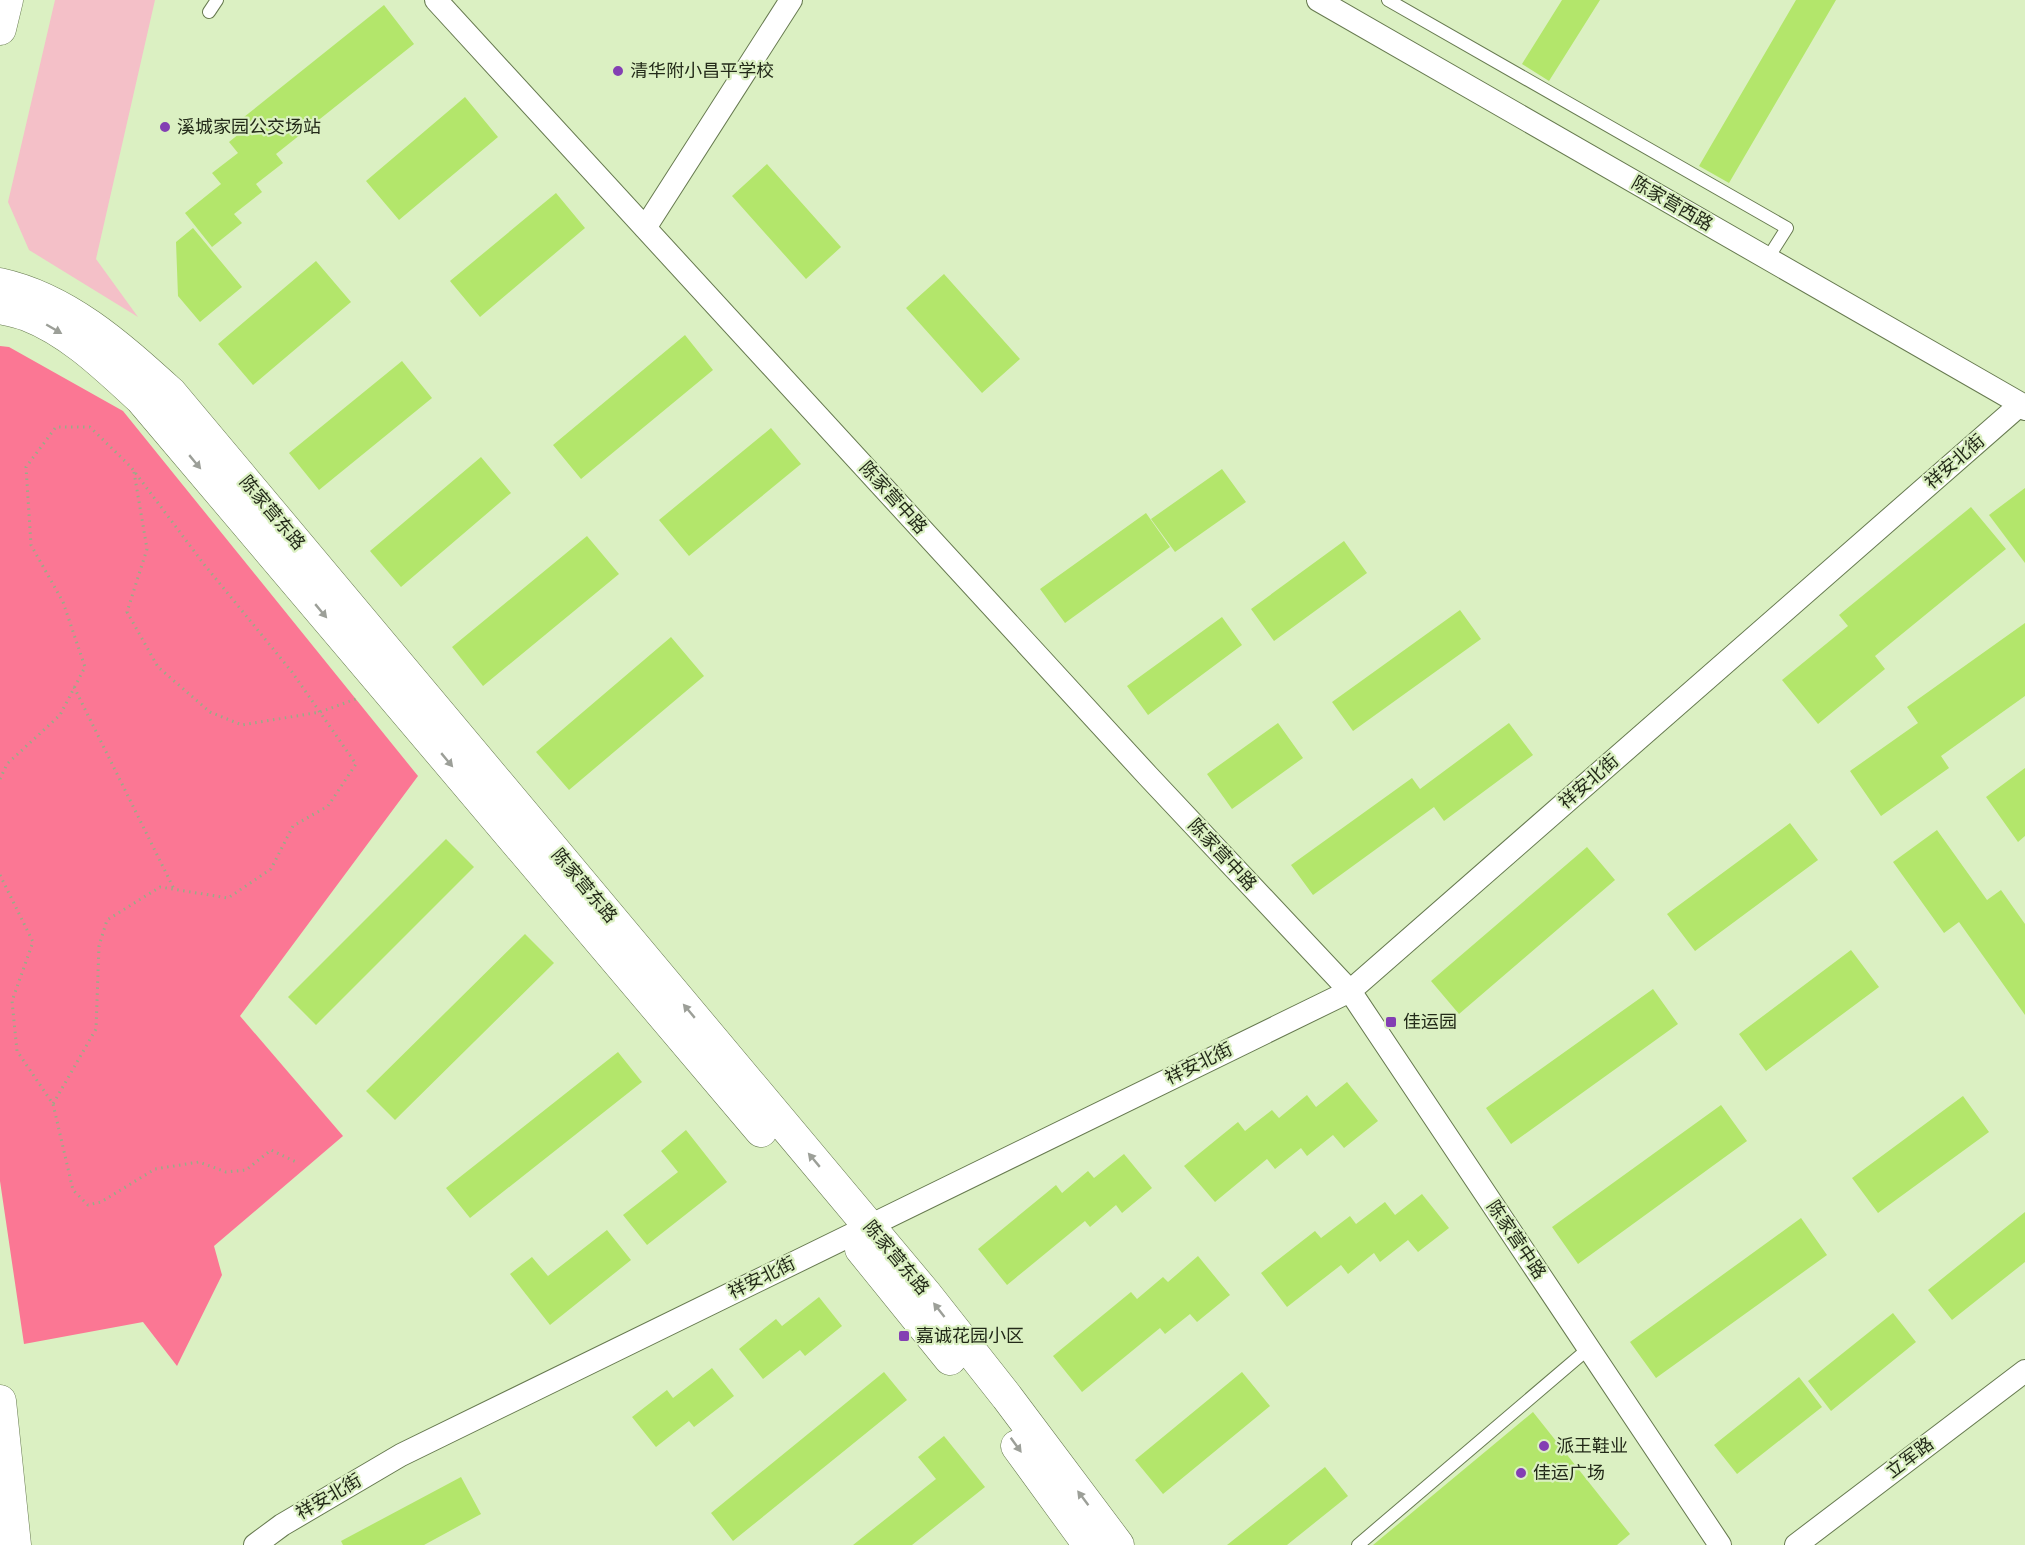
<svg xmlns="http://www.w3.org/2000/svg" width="2025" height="1545" font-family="'Sofia Sans Condensed','Noto Sans SC',sans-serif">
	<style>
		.green { fill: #f4c0c8 }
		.forest { fill: #fb7794 }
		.building { fill: #b3e66b }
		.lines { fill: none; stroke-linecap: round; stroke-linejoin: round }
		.lane-casing { stroke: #677a50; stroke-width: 14 }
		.street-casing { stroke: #677a50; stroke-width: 24 }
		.secondary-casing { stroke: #677a50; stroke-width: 33 }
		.path { stroke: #9bab87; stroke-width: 3; stroke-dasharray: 1.5 4.5; stroke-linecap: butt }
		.lane { stroke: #fff; stroke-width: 12 }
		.street { stroke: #fff; stroke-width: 22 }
		.secondary { stroke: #fff; stroke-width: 32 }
		.oneway { fill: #9c9f98 }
		.poi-dot { fill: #833fb3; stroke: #dbf0c2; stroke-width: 2 }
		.labels { text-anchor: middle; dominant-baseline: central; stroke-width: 4.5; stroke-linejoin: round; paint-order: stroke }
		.poi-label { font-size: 18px; fill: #232a19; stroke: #dbf0c2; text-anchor: start }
		.street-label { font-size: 18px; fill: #232a19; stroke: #dbf0c2 }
	</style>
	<rect width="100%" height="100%" fill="#dbf0c2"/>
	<path class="green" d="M55 0H155L96 259 138 317 29 250 8 202Z"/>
	<path class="forest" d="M0 346 9 347 123 411 418 776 240 1016 343 1136 214 1246 222 1275 177 1366 143 1322 24 1344 0 1181Z"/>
	<path class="building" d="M1562 0H1600L1549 81 1522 64Z
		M1796 0H1836L1729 183 1699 166Z
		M384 5 414 44 276 154 283 163 256 184 262 192 234 214 242 223 212 247 185 213 221 184 212 173 238 153 229 142 250 125 244 117Z
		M465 97 498 137 399 220 366 181Z
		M767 164 841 247 806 279 732 196Z
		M556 193 585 228 480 317 450 281Z
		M193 228 242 287 200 322 178 296 176 242Z
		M316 261 351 302 253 385 218 344Z
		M944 274 1020 359 982 393 906 308Z
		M685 335 713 370 581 479 553 445Z
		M402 361 432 398 319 490 289 453Z
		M771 428 801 464 689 556 659 520Z
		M481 457 511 493 401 587 370 551Z
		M1222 469 1246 502 1175 552 1151 519Z
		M2025 488V563L1989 515Z
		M1971 507 2006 549 1875 656 1885 669 1818 724 1782 680 1848 626 1839 615Z
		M1146 513 1170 547 1065 623 1040 589Z
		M587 536 619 574 483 686 452 647Z
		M1344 541 1367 573 1274 641 1251 609Z
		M1460 610 1481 639 1353 731 1332 702Z
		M1222 617 1242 645 1148 715 1127 686Z
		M2025 623V696L1941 756 1949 768 1881 816 1850 771 1918 723 1907 707Z
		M671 637 704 676 569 790 536 752Z
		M1278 723 1303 758 1232 809 1207 774Z
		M1509 723 1533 755 1444 821 1434 807 1313 895 1291 865 1412 778 1420 789Z
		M2025 768V836L2018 842 1986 797Z
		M1790 823 1818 860 1695 951 1667 914Z
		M1937 830 1987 900 2001 890 2025 924V1015L1959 922 1944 933 1893 862Z
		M446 839 474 867 316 1025 288 997Z
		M1587 847 1615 880 1459 1014 1431 981Z
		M525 934 554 963 395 1120 366 1091Z
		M1851 950 1879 987 1766 1071 1739 1034Z
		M1653 989 1678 1024 1511 1144 1486 1108Z
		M618 1052 642 1082 470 1218 446 1188Z
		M1347 1082 1378 1121 1344 1148 1333 1135 1307 1156 1301 1148 1275 1169 1267 1159 1215 1202 1184 1166 1238 1122 1245 1131 1272 1110 1279 1118 1307 1095 1316 1107Z
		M1963 1096 1989 1132 1878 1213 1852 1178Z
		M1721 1105 1747 1141 1578 1264 1552 1227Z
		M686 1130 727 1182 647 1245 623 1215 678 1172 661 1151Z
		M1124 1154 1152 1188 1122 1213 1116 1205 1090 1227 1085 1221 1007 1285 978 1249 1056 1185 1062 1193 1088 1171 1094 1178Z
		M1422 1194 1449 1228 1418 1252 1408 1240 1380 1262 1374 1253 1348 1274 1341 1265 1287 1307 1261 1273 1315 1231 1321 1238 1350 1216 1356 1224 1385 1202 1395 1215Z
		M2025 1212V1262L1952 1320 1928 1290Z
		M1801 1218 1827 1255 1656 1378 1630 1342Z
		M607 1230 631 1260 550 1325 510 1274 532 1257 548 1276Z
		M1198 1256 1230 1295 1197 1322 1190 1314 1165 1334 1160 1328 1082 1392 1053 1356 1131 1292 1137 1299 1163 1277 1168 1282Z
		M819 1297 842 1326 805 1356 800 1350 763 1379 739 1349 776 1319 782 1326Z
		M1893 1313 1916 1342 1831 1411 1808 1381Z
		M712 1368 734 1396 694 1427 689 1421 656 1447 632 1417 667 1390 673 1398Z
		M884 1372 907 1400 733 1541 711 1513Z
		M1242 1372 1270 1406 1163 1494 1135 1460Z
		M1799 1377 1822 1407 1737 1474 1714 1445Z
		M1533 1412 1630 1534 1617 1545H1373Z
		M944 1436 985 1487 912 1545H853L936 1479 918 1457Z
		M1325 1467 1348 1496 1287 1545H1227Z
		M461 1477 481 1514 424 1545H343L341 1541Z"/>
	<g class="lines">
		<defs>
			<path id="lane" d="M1388 0 1787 228 1768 258
				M209 12 217 0
				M1358 1545 1588 1349"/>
			<path id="street" d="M436 0 1148 776 1350 991 1720 1545
				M1318 0 2021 404 2025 409
				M645 228 791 0
				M255 1545 282 1525 401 1455 1350 991 2021 404
				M1796 1545 2025 1371"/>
			<path id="secondary" d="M0 29 7 0
				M0 284C68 299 120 347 171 393L925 1293 1007 1397 1118 1545
				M0 308C9 310 19 312 27 315 71 332 107 368 141 399L761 1131
				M861 1249 950 1359
				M0 1401 15 1545
				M1017 1446 1089 1545"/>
		</defs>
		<use href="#lane" class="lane-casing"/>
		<use href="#street" class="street-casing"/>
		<use href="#secondary" class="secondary-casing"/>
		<path class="path" d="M134 472 147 549 127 612 158 667 210 712 242 725 320 712 356 699
			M74 687 174 889
			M0 779 7 764 60 715 85 667 63 602 31 545 26 467 56 427H90L131 467 203 563 292 672 356 764 328 806 293 826 271 869 228 898 160 887 107 920 99 946 96 1029 53 1104
			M0 875 33 942 12 1001 17 1051 53 1104 73 1190 88 1205 101 1202 155 1169 199 1162 226 1172 246 1170 271 1150 296 1162"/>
		<use href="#lane" class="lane"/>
		<use href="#street" class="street"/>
		<use href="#secondary" class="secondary"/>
	</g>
	<defs><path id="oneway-solid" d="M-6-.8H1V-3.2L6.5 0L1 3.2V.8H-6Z" transform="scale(1.5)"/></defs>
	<g class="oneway">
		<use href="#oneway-solid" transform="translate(54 329) rotate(30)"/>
		<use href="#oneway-solid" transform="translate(195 462) rotate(50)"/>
		<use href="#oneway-solid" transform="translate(321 611) rotate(50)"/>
		<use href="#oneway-solid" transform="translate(447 760) rotate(50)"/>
		<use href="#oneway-solid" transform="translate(689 1011) rotate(-130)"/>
		<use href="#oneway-solid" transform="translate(814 1160) rotate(-130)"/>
		<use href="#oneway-solid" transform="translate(939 1310) rotate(-128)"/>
		<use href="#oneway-solid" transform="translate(1016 1445) rotate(54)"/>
		<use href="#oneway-solid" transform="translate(1083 1498) rotate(-127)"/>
	</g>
	<g class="poi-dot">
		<circle cx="618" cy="71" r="6"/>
		<circle cx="165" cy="127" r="6"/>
		<rect x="1385" y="1016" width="12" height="12" rx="3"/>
		<rect x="898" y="1330" width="12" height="12" rx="3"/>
		<circle cx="1544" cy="1446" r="6"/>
		<circle cx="1521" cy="1473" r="6"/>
	</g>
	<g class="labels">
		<g class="poi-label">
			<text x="630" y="71">清华附小昌平学校</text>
			<text x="177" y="127">溪城家园公交场站</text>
			<text x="1403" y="1022">佳运园</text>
			<text x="916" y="1336">嘉诚花园小区</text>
			<text x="1556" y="1446">派王鞋业</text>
			<text x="1533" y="1473">佳运广场</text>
		</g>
		<g class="street-label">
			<text transform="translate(1672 204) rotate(30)">陈家营西路</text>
			<text transform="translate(1955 462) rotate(-41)">祥安北街</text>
			<text transform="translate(893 498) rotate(48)">陈家营中路</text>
			<text transform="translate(272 513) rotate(50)">陈家营东路</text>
			<text transform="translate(1589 782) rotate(-41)">祥安北街</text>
			<text transform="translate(1222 855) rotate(47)">陈家营中路</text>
			<text transform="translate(584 886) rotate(50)">陈家营东路</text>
			<text transform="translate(1199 1064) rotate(-26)">祥安北街</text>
			<text transform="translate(1516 1240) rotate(56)">陈家营中路</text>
			<text transform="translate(896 1258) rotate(50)">陈家营东路</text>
			<text transform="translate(762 1278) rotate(-26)">祥安北街</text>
			<text transform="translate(1910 1458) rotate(-37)">立军路</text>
			<text transform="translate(329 1497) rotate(-30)">祥安北街</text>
		</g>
	</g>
</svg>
